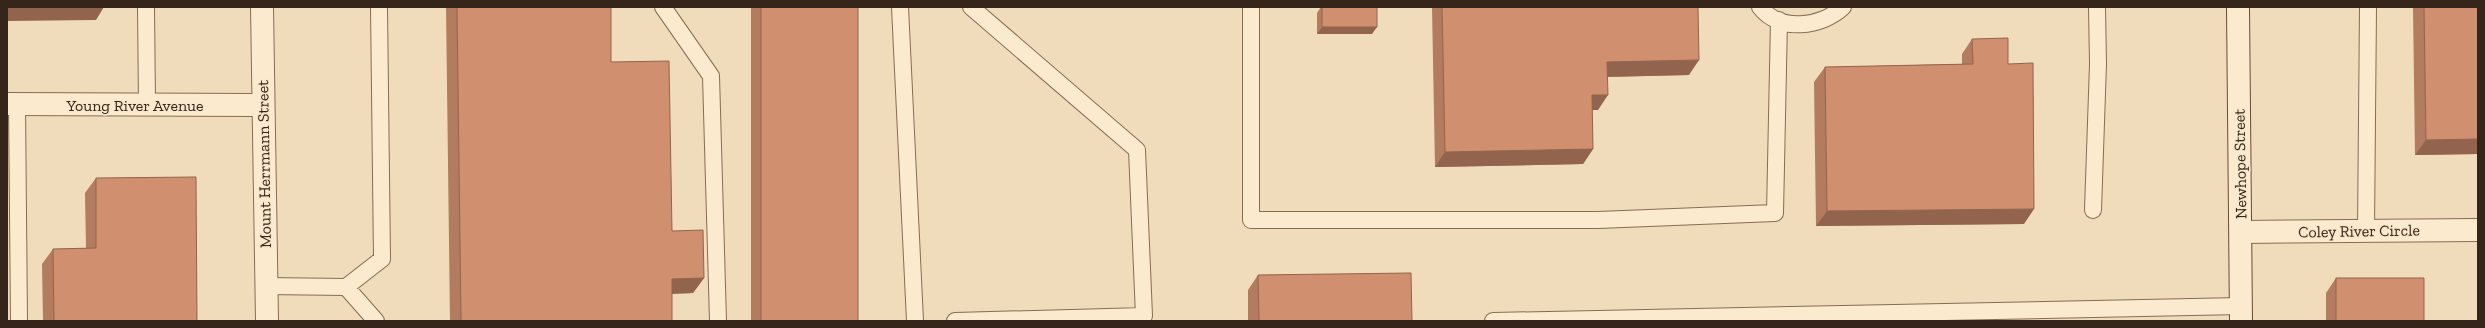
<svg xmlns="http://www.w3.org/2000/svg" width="2485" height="328" font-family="'Zilla Slab',serif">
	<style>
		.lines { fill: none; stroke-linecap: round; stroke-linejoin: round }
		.lane-casing { stroke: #886b54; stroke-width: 18 }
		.street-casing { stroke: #886b54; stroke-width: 24 }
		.secondary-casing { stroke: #694c38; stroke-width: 24 }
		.lane { stroke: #fbeace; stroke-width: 16 }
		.street { stroke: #fbeace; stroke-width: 22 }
		.secondary { stroke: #fbeace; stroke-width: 22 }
		.wall { fill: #b37b5f }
		.shaded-wall { fill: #92644d }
		.building { fill: #d08f6e; stroke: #92644d }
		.labels { text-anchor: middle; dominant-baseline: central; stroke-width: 3; stroke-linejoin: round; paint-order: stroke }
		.street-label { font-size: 16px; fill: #36251a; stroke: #f7e7cb }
	</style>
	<rect width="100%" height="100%" fill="#f0dcbb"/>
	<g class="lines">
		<defs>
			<path id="lane" d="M146 7 147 105
				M663 7 711 76 718 321
				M900 7 915 321
				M1251 7V220H1598L1775 213 1779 20
				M1760 7C1780 33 1822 27 1843 7
				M17 104 19 321
				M2093 210 2098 64 2097 7
				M2366 230 2368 7
				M266 286 346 287 376 321
				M346 287 382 259 379 7
				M955 321 1144 316 1137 150 971 7
				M1493 321 2241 306"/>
			<path id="street" d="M262 7 267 321
				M7 104 263 105
				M2241 232 2478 230"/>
			<path id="secondary" d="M2238 7 2241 321"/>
		</defs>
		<use href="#lane" class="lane-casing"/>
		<use href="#street" class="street-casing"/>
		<use href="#secondary" class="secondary-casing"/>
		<use href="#lane" class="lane"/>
		<use href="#street" class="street"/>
		<use href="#secondary" class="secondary"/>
	</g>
	<path class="wall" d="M446 7H611V62L672 231 704 278 693 293 672 294V321H450Z
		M751 7H858V321H751Z
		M1321 7H1377L1372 34H1317V13Z
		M1432 7H1698L1689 75 1608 77 1598 110H1592L1593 149 1583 164 1435 167Z
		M2413 7H2478V154L2415 155Z
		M1972 39 2008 64 2024 224 1816 226 1814 82 1825 67 1962 64V54Z
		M96 178 197 321H43L42 264 53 249 86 248 85 193Z
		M1258 275 1412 321H1248V290Z
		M2336 278 2424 321H2326V293Z"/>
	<path class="shaded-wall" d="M7 7H104L96 20 7 21Z
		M1322 27H1377L1372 34H1317Z
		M1699 60 1689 75 1597 77 1607 62Z
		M1592 95H1608L1598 110H1582Z
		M2478 139V154L2415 155 2426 140Z
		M1593 149 1583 164 1435 167 1445 152Z
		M2034 209 2024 224 1816 226 1827 211Z
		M704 278 693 293 661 294 672 279Z"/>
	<path class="building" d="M457 7H611V62L669 61 672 231 703 230 704 278 672 279V321H461Z
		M761 7H858V321H761Z
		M1322 7H1377V27H1322Z
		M1442 7H1698L1699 60 1607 62 1608 95H1592L1593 149 1445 152Z
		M2424 7H2478V139L2426 140Z
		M2008 38V64L2033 63 2034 209 1827 211 1825 67 1973 64 1972 39Z
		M196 177 197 321H54L53 249 96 248V178Z
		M1411 273 1412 321H1259L1258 275Z
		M2336 278H2424V321H2336Z"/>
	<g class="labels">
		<g class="street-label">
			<text x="135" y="105">Young River Avenue</text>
			<text transform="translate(264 164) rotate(-91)">Mount Herrmann Street</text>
			<text transform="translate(2240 164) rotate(-91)">Newhope Street</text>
			<text transform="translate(2359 231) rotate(-1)">Coley River Circle</text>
		</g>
	</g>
	<rect width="2485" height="328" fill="none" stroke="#36251a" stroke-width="16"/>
</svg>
